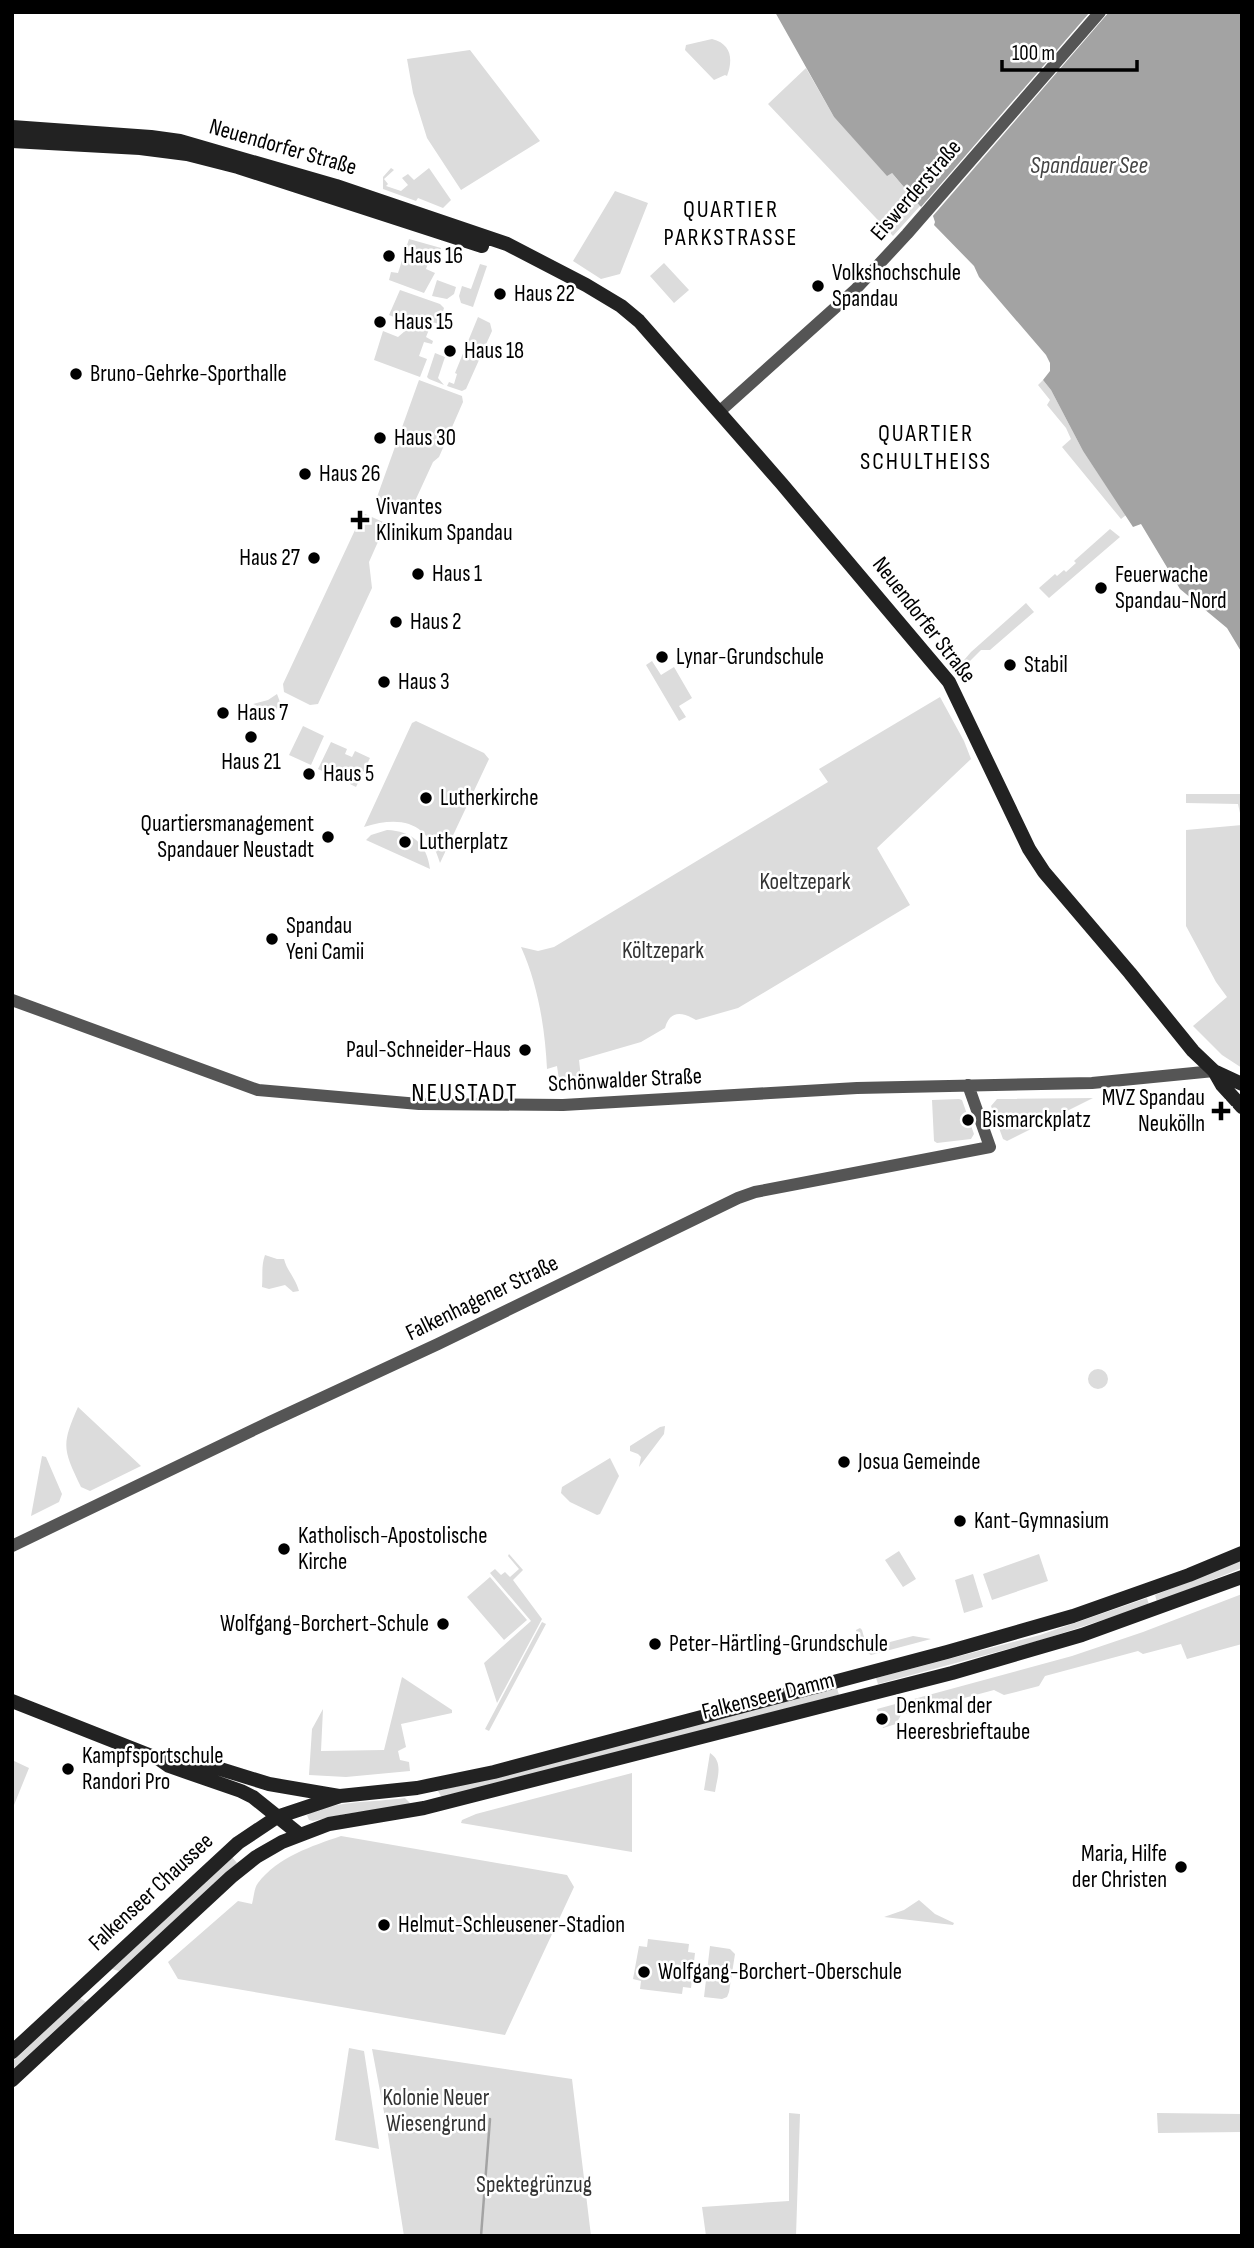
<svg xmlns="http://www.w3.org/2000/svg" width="1254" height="2248" font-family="'Sofia Sans Condensed',sans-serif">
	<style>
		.green { fill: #dcdcdc }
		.water { fill: #a3a3a3 }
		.pier { fill: #fff }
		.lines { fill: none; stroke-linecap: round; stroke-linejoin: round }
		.stream { stroke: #a3a3a3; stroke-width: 2.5 }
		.tertiary { stroke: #555; stroke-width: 12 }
		.secondary { stroke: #222; stroke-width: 14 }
		.poi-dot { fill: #000; stroke: #fff; stroke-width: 2.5 }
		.labels { text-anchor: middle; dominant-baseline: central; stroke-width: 5; stroke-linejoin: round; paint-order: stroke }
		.street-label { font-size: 23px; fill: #000; stroke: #fff }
		.poi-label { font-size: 23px; fill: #000; stroke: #fff; text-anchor: start }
		.park-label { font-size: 23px; fill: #333; stroke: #fff }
		.water-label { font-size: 24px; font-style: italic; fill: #444; stroke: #fff }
		.neighbourhood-label { font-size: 24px; letter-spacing: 2px; fill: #000; stroke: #fff }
		.quarter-label { font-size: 26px; letter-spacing: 2px; fill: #000; stroke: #fff }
	</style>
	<rect width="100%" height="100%" fill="#fff"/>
	<path class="green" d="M712 39C732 44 733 60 727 76L725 75 714 80 685 50 686 45Z
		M470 50 540 141 461 190 427 138 413 93 407 59Z
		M806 68 834 117 887 175 891 172 920 206 893 236 768 104Z
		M391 168 394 170 384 179 388 184 386 186 401 191 408 185 402 178 408 174 414 180 429 168 451 200 443 208 418 198 416 201 383 189V177Z
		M615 191 648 203 620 274 601 279 573 261Z
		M409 239 441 248 438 254 432 252 426 269 435 273 424 293 389 280 391 272 398 273Z
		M664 263 689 290 674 303 650 276Z
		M480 264 487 266 473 307 461 303 459 296 462 286 471 289Z
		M437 280 456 287 454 294 447 299 432 296Z
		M400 290 440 304 444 308 439 324 432 322 426 337 433 341 432 344 424 342 419 356 427 359 420 377 374 360 383 331 398 337 405 331 401 320 389 315Z
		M478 317 490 323 492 331 466 389 462 391 447 386 449 382 454 384 457 374 455 373Z
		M435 353 445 357 438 378 444 385 429 379 427 377Z
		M419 380 462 396 463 402 439 457 433 462 410 512 400 513 402 508 390 502 387 507 380 504 377 497Z
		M1043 380 1051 390 1083 451 1126 515 1121 519 1062 447 1071 439 1066 428 1047 405 1050 400 1038 385Z
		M365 514 383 522 385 526 369 562 372 588 318 704 310 705 284 692 283 684 362 515Z
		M1110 529 1120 537 1049 598 1039 588 1055 574 1057 576 1064 570 1066 572 1076 563 1074 561Z
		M1026 603 1034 612 990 650H981L961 670 958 667 971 652Z
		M652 661 661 675 674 667 692 698 679 706 686 717 679 721 646 665Z
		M277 694 280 702 273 718 258 711 260 707 253 704 268 700Z
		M940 697 964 741 971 759 877 848 910 905 738 1008 696 1020C682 1012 670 1010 665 1028L641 1042 579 1060 581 1078 559 1080 557 1066 547 1069C545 1028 538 985 521 947L538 951 554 947 828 782 819 769Z
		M416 721 484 753 489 759 440 863C428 822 402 815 364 827L412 723Z
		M303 726 324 736 311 765 289 755Z
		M331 742 347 749 345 754 352 757 355 751 370 758 356 787 350 784 352 779 343 774 340 779 318 769Z
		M1186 794H1242V822L1238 804 1186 803Z
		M1242 825V1068L1222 1055 1193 1026 1227 997 1216 982 1186 926V830Z
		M387 830C412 831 427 844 430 869L366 840 371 835Z
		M1093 1098 1007 1141 1003 1139 991 1106 997 1099Z
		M959 1099 962 1100 974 1134 971 1139 937 1143 934 1141 932 1100Z
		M265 1255 277 1259H284C287 1271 295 1277 299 1291L293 1292 285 1285 269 1289 262 1287C263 1276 261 1266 265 1255Z
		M1088 1379a10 10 0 1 1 20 0a10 10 0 1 1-20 0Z
		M78 1407 141 1466 90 1491 81 1487C63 1450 61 1445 78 1407Z
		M665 1426 664 1434 639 1467 641 1457 638 1454 630 1451V1446L660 1427Z
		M42 1456 46 1457 62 1494 59 1502 31 1516Z
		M610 1458 619 1476 600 1514 597 1515 570 1502 561 1493 562 1487Z
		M899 1551 916 1579 903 1587 885 1560Z
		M509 1554 523 1570 513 1580 542 1619 497 1703 484 1663 531 1621 490 1573 495 1569 501 1575 505 1572 510 1577 519 1569 508 1556Z
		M1039 1554 1048 1581 992 1600 983 1574Z
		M1242 1560V1568L1157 1602 1155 1595Z
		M973 1574 983 1607 964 1613 955 1580Z
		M490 1577 527 1620 504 1640 467 1597Z
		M1242 1594V1644L1187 1659 1181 1644 1143 1654 1138 1651 1045 1676 1039 1686 1004 1695 994 1690 901 1715 896 1724 883 1728 877 1709 1072 1656 1143 1632Z
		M1147 1598 1149 1605 1041 1640 878 1684 876 1678 1040 1635Z
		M542 1622 546 1624 489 1731 485 1729Z
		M860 1628 862 1630 867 1648 913 1636 931 1639 871 1655 862 1649 856 1630Z
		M402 1677 452 1710V1713L401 1724 406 1747 398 1751 400 1760 409 1762 410 1771 346 1777 309 1775 312 1729 323 1709 321 1751 384 1750Z
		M837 1688 839 1695 442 1798 438 1791Z
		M710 1753C724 1762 717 1778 715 1792L704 1790Z
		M12 1760 29 1768 12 1810Z
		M632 1773V1852L461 1823 462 1820 476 1814Z
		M405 1798 410 1803 409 1805 345 1814 313 1821 309 1820 307 1815C328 1801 378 1802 405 1798Z
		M341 1836 567 1875 574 1887 505 2035 178 1979 168 1962 238 1901 252 1904C254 1897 254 1888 258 1883 278 1857 312 1846 341 1836Z
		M232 1857 237 1863 119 1971 112 1969Z
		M919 1900 935 1914 954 1923 953 1925 884 1917 904 1910Z
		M648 1939 689 1944 688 1952 695 1953 691 1988 683 1987 682 1994 640 1989 641 1981 633 1979 639 1946 647 1947Z
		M710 1946 730 1949 735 1954 729 1992 727 1997 722 1999 704 1997Z
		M80 1998 86 2002 12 2070V2062Z
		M349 2048 364 2051 379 2149 335 2140Z
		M372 2049 572 2079 591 2236H404L387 2128Z
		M789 2113 800 2114 796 2236H706L702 2207 789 2201Z
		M1157 2113 1242 2114V2132L1158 2133Z"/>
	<path class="water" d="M775 12H1242V653L1227 628 1180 589 1141 524 1133 527 1083 451 1051 390 1043 380 1050 371V363L1046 355 979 277 974 266 934 225 935 222 933 216 920 206 892 173 887 176 834 117Z"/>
	<path class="pier" d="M1090 12H1109L932 217 921 207Z"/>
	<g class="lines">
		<path class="stream" d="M481 2236 490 2119"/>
		<path class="tertiary" d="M719 412 855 290 907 234 1100 12
			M12 1000 258 1090 419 1104 563 1105 857 1088 1092 1083 1214 1071
			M12 1546 270 1422 438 1344 738 1198 755 1192 990 1147 968 1085"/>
		<path class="secondary" d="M12 127 151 137 180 141 336 186 507 244 586 285 621 306 639 321 782 484 949 682 1029 849 1044 872 1130 973 1193 1051 1214 1071 1222 1085 1242 1107
			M12 141 140 148 187 154 238 167 482 246
			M1214 1071 1242 1084
			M12 1701 159 1759 169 1766 241 1791 253 1797 299 1834
			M167 1759 201 1763 269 1784 339 1796
			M12 2052 238 1843 277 1817 340 1796 417 1788 494 1772 947 1652 1073 1616 1189 1575 1242 1553
			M12 2080 231 1877 256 1857 282 1842 329 1824 424 1808 952 1673 1082 1635 1242 1577"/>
	</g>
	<g class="poi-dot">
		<circle cx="389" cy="256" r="7"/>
		<circle cx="818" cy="286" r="7"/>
		<circle cx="500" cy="294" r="7"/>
		<circle cx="380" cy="322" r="7"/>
		<circle cx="450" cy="351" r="7"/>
		<circle cx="76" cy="374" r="7"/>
		<circle cx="380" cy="438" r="7"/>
		<circle cx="305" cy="474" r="7"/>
		<path d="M356.5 509.5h7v7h7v7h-7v7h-7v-7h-7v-7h7z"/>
		<circle cx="314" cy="558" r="7"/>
		<circle cx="418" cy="574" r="7"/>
		<circle cx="1101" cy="588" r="7"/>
		<circle cx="396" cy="622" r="7"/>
		<circle cx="662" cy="657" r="7"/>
		<circle cx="1010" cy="665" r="7"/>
		<circle cx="384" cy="682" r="7"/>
		<circle cx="223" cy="713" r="7"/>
		<circle cx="251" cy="737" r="7"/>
		<circle cx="309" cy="774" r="7"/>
		<circle cx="426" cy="798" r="7"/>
		<circle cx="328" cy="837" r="7"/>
		<circle cx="405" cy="842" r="7"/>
		<circle cx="272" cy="939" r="7"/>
		<circle cx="525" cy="1050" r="7"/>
		<path d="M1217.5 1100.5h7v7h7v7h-7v7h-7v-7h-7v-7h7z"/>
		<circle cx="968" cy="1120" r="7"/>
		<circle cx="844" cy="1462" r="7"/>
		<circle cx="960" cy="1521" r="7"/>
		<circle cx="284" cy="1549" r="7"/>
		<circle cx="443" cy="1624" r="7"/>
		<circle cx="655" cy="1644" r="7"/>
		<circle cx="882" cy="1719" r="7"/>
		<circle cx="68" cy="1769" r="7"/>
		<circle cx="1181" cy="1867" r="7"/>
		<circle cx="384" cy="1925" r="7"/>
		<circle cx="644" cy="1972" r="7"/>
	</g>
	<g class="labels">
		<g class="street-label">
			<text transform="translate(283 147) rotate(16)">Neuendorfer Straße</text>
			<text transform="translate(916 190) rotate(-49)">Eiswerderstraße</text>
			<text transform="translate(924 620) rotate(52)">Neuendorfer Straße</text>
			<text transform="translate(625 1080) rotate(-3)">Schönwalder Straße</text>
			<text transform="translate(482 1298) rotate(-26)">Falkenhagener Straße</text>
			<text transform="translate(768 1696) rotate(-14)">Falkenseer Damm</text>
			<text transform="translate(151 1892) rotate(-43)">Falkenseer Chaussee</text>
		</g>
		<g class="poi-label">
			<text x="403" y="256">Haus 16</text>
			<text x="832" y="273">Volkshochschule<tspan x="832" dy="26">Spandau</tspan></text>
			<text x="514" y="294">Haus 22</text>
			<text x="394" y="322">Haus 15</text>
			<text x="464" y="351">Haus 18</text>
			<text x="90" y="374">Bruno-Gehrke-Sporthalle</text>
			<text x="394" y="438">Haus 30</text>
			<text x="319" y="474">Haus 26</text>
			<text x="376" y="507">Vivantes<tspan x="376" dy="26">Klinikum Spandau</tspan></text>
			<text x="300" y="558" text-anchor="end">Haus 27</text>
			<text x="432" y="574">Haus 1</text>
			<text x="1115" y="575">Feuerwache<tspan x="1115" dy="26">Spandau-Nord</tspan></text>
			<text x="410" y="622">Haus 2</text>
			<text x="676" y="657">Lynar-Grundschule</text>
			<text x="1024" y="665">Stabil</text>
			<text x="398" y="682">Haus 3</text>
			<text x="237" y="713">Haus 7</text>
			<text x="251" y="762" text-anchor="middle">Haus 21</text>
			<text x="323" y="774">Haus 5</text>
			<text x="440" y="798">Lutherkirche</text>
			<text x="314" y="824" text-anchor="end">Quartiersmanagement<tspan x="314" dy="26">Spandauer Neustadt</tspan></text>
			<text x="419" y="842">Lutherplatz</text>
			<text x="286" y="926">Spandau<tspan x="286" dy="26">Yeni Camii</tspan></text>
			<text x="511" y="1050" text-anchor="end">Paul-Schneider-Haus</text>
			<text x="1205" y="1098" text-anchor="end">MVZ Spandau<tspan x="1205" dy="26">Neukölln</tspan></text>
			<text x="982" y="1120">Bismarckplatz</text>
			<text x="858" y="1462">Josua Gemeinde</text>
			<text x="974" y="1521">Kant-Gymnasium</text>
			<text x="298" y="1536">Katholisch-Apostolische<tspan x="298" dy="26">Kirche</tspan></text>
			<text x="429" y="1624" text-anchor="end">Wolfgang-Borchert-Schule</text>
			<text x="669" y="1644">Peter-Härtling-Grundschule</text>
			<text x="896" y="1706">Denkmal der<tspan x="896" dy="26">Heeresbrieftaube</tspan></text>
			<text x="82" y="1756">Kampfsportschule<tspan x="82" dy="26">Randori Pro</tspan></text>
			<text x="1167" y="1854" text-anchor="end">Maria, Hilfe<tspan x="1167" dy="26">der Christen</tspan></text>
			<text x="398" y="1925">Helmut-Schleusener-Stadion</text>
			<text x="658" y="1972">Wolfgang-Borchert-Oberschule</text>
		</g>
		<g class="park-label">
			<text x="805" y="882">Koeltzepark</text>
			<text x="663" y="951">Költzepark</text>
			<text x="436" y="2098">Kolonie Neuer<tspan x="436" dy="26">Wiesengrund</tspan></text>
			<text x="534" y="2185">Spektegrünzug</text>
		</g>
		<g class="water-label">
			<text x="1089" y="165">Spandauer See</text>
		</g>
		<g class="neighbourhood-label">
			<text x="731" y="209">QUARTIER<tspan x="731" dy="28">PARKSTRASSE</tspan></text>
			<text x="926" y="433">QUARTIER<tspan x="926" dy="28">SCHULTHEISS</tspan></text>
		</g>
		<g class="quarter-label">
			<text x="465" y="1093">NEUSTADT</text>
		</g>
	</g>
	<rect width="1254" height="2248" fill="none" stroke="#000000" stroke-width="28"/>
	<path d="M1002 60v10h135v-10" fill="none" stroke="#000000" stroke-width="3.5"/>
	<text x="1012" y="60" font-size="21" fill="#000000" stroke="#ffffff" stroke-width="5" paint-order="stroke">100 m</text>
</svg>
